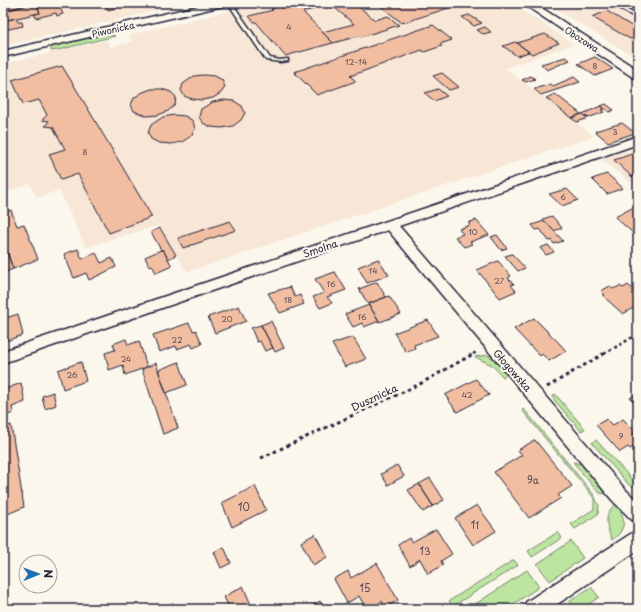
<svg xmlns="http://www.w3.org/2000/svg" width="641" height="612" font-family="'Playpen Sans',sans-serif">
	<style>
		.built { fill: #f8e6d6 }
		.green { fill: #bde5a0; stroke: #70846e }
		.building { fill: #f1bea2; stroke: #22223b }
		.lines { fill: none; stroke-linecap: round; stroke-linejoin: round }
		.service-casing { stroke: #22223b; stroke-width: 3 }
		.minor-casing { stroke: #22223b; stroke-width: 3 }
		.tertiary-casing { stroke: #22223b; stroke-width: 3 }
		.path-far1 { stroke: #22223b; stroke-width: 2.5; stroke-dasharray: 3 3; stroke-linecap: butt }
		.path { stroke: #22223b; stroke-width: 3; stroke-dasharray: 3.5 3.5; stroke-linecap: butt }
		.service { fill: #fbf7ec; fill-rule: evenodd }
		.minor { fill: #fbf7ec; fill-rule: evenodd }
		.tertiary { fill: #fbf7ec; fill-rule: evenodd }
		.labels { text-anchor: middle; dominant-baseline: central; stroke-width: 4; stroke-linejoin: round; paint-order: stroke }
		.number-label { font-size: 8px; fill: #564955 }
		.far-street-label { font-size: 9px; fill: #22223b; stroke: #fbf7ec }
		.street-label { font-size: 10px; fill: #22223b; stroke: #fbf7ec }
		.near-number-label { font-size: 10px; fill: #564955 }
	</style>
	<rect width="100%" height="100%" fill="#fbf7ec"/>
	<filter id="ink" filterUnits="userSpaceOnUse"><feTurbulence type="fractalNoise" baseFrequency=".025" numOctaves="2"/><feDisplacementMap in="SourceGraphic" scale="8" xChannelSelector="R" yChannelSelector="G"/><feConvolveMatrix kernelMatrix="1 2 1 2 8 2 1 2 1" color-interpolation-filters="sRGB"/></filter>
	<g filter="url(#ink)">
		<path class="built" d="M3 3H189L3 46Z
			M263 3H511L574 44 505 68 594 136 187 272 159 225 86 247 59 190 37 198 30 184 3 193V64L107 40 110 47 132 42 129 35Z
			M546 3H638V59Z
			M638 147V188L601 159Z"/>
		<path class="green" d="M108 34 115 36 58 50 51 51V49L53 46Z
			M487 355 497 360 507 372 506 375 503 377 492 365 475 357Z
			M555 394 585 429 581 431 555 401 553 397Z
			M524 409 594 495 599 506 598 514 575 529 571 524 594 509V498L522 410Z
			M596 440 638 486V488L629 485 592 443Z
			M573 462 585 465 607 492 602 494 597 491Z
			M616 504C626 517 627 530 612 540 606 527 603 513 616 504Z
			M558 532 562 538 532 557 528 551Z
			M571 541 583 558 550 581 537 564Z
			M514 560 518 565 453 606 449 601Z
			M527 570 539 587 506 609H468Z
			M591 587 599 597 582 609H575L569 602Z"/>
		<path class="building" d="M3 3H30L3 12Z
			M34 3H36L40 13 3 21V12Z
			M40 3H58L63 14 57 16 56 13 36 18 34 14 40 13 37 4Z
			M73 3H95L75 7Z
			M105 3H126L128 5 108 10Z
			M302 3H307L314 9 303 12 333 43 285 56 256 22H254L249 16 273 10 271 9 280 6 282 8Z
			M327 3H371L359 7 375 20 388 16 399 25 361 37 359 36 333 43 322 32 354 24 335 8 325 4Z
			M377 3H464L402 23Z
			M607 11 638 30V36L630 39 592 17Z
			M469 15 482 23 474 26 462 17Z
			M16 18 18 22H22L23 26 4 30 3 21Z
			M433 25 452 40 440 44 442 46 424 52 422 50 350 76 356 81 317 95 294 72Z
			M485 27 491 32 483 34 477 30Z
			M545 34 559 43 532 54 517 43Z
			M515 42 517 43 529 52 517 56 503 46Z
			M566 57 570 60 547 70 541 64Z
			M595 57 613 69 595 76 578 64Z
			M62 66 78 92 152 217 109 233 78 174 61 180 49 154 65 149 53 127 45 126 49 121 42 120 47 115 39 100 23 104 12 80Z
			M442 73 459 87 449 90 433 76Z
			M204 75 215 76 222 80 225 87 221 93 213 98 202 100 192 99 184 96 181 90 183 84 194 76Z
			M531 76 535 79 526 82 522 80Z
			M574 77 580 82 541 95 534 89 551 84 553 86Z
			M151 89H162L171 92 176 97 175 105 168 111 158 115 147 116 134 111 131 105 134 98 141 93Z
			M438 89 447 96 434 101 425 93Z
			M555 94 581 114 571 118 546 98Z
			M223 100 234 101 242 106 245 113 241 120 233 126 222 128 211 127 203 123 199 117 201 109 213 102Z
			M606 104 614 110 609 112 601 106Z
			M601 106 604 109 601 110 604 112 588 118 582 114Z
			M582 114 588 118 577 122 571 118Z
			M174 115 185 116 193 121 195 129 191 136 182 142 171 144 159 143 151 139 148 133 151 125 163 117Z
			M622 123 635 133 608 142 595 131Z
			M638 152V175L632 177 614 160Z
			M607 174 623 188 607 194 592 179Z
			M567 189 578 200 562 206 549 194Z
			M632 208 638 213V230L633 233 615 217Z
			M11 210 17 226 24 224 38 259 13 269 3 241V213Z
			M552 216 562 228 554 231 543 219Z
			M476 220 489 235 470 242 472 244 464 247 455 237 463 234 459 229 470 225 468 223Z
			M230 221 236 230 183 248 178 238Z
			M544 221 554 231 563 241 554 244 551 240 549 241 540 229 536 230 532 225Z
			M160 228 176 255 168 259 163 250H161L151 232Z
			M497 235 507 248 501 250 491 237Z
			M548 245 554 252 546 255 540 248Z
			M78 249 82 259 96 253 101 263 112 258 116 267 89 280 86 273 74 278 64 254Z
			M161 250H163L172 266 156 273 152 265 149 266 145 257Z
			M8 254 13 269 3 273V255Z
			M512 254 525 268 518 271 505 256Z
			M378 259 389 275 367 283 358 267Z
			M498 261 511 276 508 278 514 284 511 285 516 291 500 298 477 270Z
			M335 272 346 290 327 297 332 303 320 308 313 297 324 293 315 279Z
			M377 282 386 297 368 304 359 289Z
			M628 285 638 294V309L636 310 633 308 623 314 603 296 605 295 601 291 610 286 613 289 620 286 623 288Z
			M290 287 295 297 300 295 304 304 280 313 268 293Z
			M389 296 401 314 380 322 368 304Z
			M369 305 379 321 364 327 362 323 353 327 345 314Z
			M239 306 246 321 215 333 208 317Z
			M18 314 23 335 3 342V319Z
			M534 318 560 344 566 351 549 361 542 354 540 356 514 329Z
			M428 320 438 336 414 345 415 348 406 352 394 333Z
			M271 321 284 348 275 352 261 325Z
			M189 323 193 331 196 330 202 344 193 348 191 344 177 349 176 346 159 352 153 335Z
			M261 325 273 348 265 351 260 341 257 342 251 328Z
			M353 337 366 359 345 367 332 344Z
			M126 339 128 345 139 341 147 367 125 375 123 365 109 370 105 353 115 350 113 344Z
			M81 362 86 381 63 389 58 370Z
			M179 362 187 385 166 393 158 370Z
			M156 363 178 428 163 434 142 369Z
			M476 379 489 395 457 412 445 395Z
			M21 383 25 402 12 407 13 413 3 417V390Z
			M53 392 56 405 45 409 42 396Z
			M638 393V406L630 398Z
			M607 419 613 425 623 419 635 431 633 433 638 438V444L630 449 628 447 620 452 596 425Z
			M11 425 24 507 3 516V428Z
			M535 440 572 486 558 495 561 498 529 518 494 472 522 455 518 450Z
			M397 465 404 476 388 485 381 474Z
			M430 478 444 500 433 506 419 484Z
			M419 484 433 506 423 512 408 490Z
			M255 486 266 510 232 527 222 503Z
			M477 505 496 531 473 545 455 518Z
			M436 529 452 554 441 561 443 565 428 574 420 559 410 566 398 545 409 538 412 542Z
			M315 534 327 557 313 565 301 542Z
			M224 547 231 563 221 568 214 552Z
			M377 563 398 600 385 608 382 601 370 609H366L359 596 347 603 334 579 348 571 351 578Z
			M243 586 252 607 248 609H230L224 597Z
			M320 601 324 609H307Z"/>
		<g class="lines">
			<defs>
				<path id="service" d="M228 3H232L270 58 280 60 288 59V61L280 62 266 60Z
					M610 3H615L638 16V19Z"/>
				<path id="minor" d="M211 3H227L223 6 3 57V51Z
					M638 136V144L399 226 624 488 638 502V523L632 520 612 500 388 230 3 363V351Z
					M638 530V550L550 609H523L526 602 632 533Z"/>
				<path id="tertiary" d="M522 3H534L638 70V79L634 78Z"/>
			</defs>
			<use href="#service" class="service-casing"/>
			<use href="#minor" class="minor-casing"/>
			<use href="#tertiary" class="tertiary-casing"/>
			<path class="path-far1" d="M473 354 478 351
				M604 354 638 334"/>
			<path class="path" d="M547 387 605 353
				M261 458 418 385 475 353"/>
			<use href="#service" class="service"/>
			<use href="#minor" class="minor"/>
			<use href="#tertiary" class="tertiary"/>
		</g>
	</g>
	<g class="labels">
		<g class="number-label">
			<text x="289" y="27">4</text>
			<text x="356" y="62">12-14</text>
			<text x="595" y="66">8</text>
			<text x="615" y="132">3</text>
			<text x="85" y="152">8</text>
			<text x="563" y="197">6</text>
			<text x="473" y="232">10</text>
			<text x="373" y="271">14</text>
			<text x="499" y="281">27</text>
			<text x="331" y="284">16</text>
			<text x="288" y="300">18</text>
			<text x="362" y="317">16</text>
			<text x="227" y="319">20</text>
			<text x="177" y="340">22</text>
			<text x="126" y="359">24</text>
			<text x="72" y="375">26</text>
			<text x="467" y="395">42</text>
			<text x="621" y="436">9</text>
		</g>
		<g class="far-street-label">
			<text transform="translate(113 29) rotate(-13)">Piwonicka</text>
			<text transform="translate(582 39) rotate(33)">Obozowa</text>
		</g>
		<g class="street-label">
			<text transform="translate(320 248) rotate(-19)">Smolna</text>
			<text transform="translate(513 370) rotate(49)">Głogowska</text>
			<text transform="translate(374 397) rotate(-25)">Dusznicka</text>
		</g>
		<g class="near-number-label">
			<text x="533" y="479">9a</text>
			<text x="244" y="506">10</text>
			<text x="475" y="524">11</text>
			<text x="425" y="550">13</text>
			<text x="365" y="587">15</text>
		</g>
	</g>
	<rect width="641" height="612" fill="none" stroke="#fbf7ec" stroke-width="16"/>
	<rect x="8" y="8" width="625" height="596" fill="none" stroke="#22223b" stroke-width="1.5" filter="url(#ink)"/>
	<g transform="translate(38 574) rotate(89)"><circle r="19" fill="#fbf7ec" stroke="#a4a2a5"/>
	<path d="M0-3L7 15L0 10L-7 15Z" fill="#1f6fb2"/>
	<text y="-6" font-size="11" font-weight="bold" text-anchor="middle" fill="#22223b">N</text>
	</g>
</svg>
